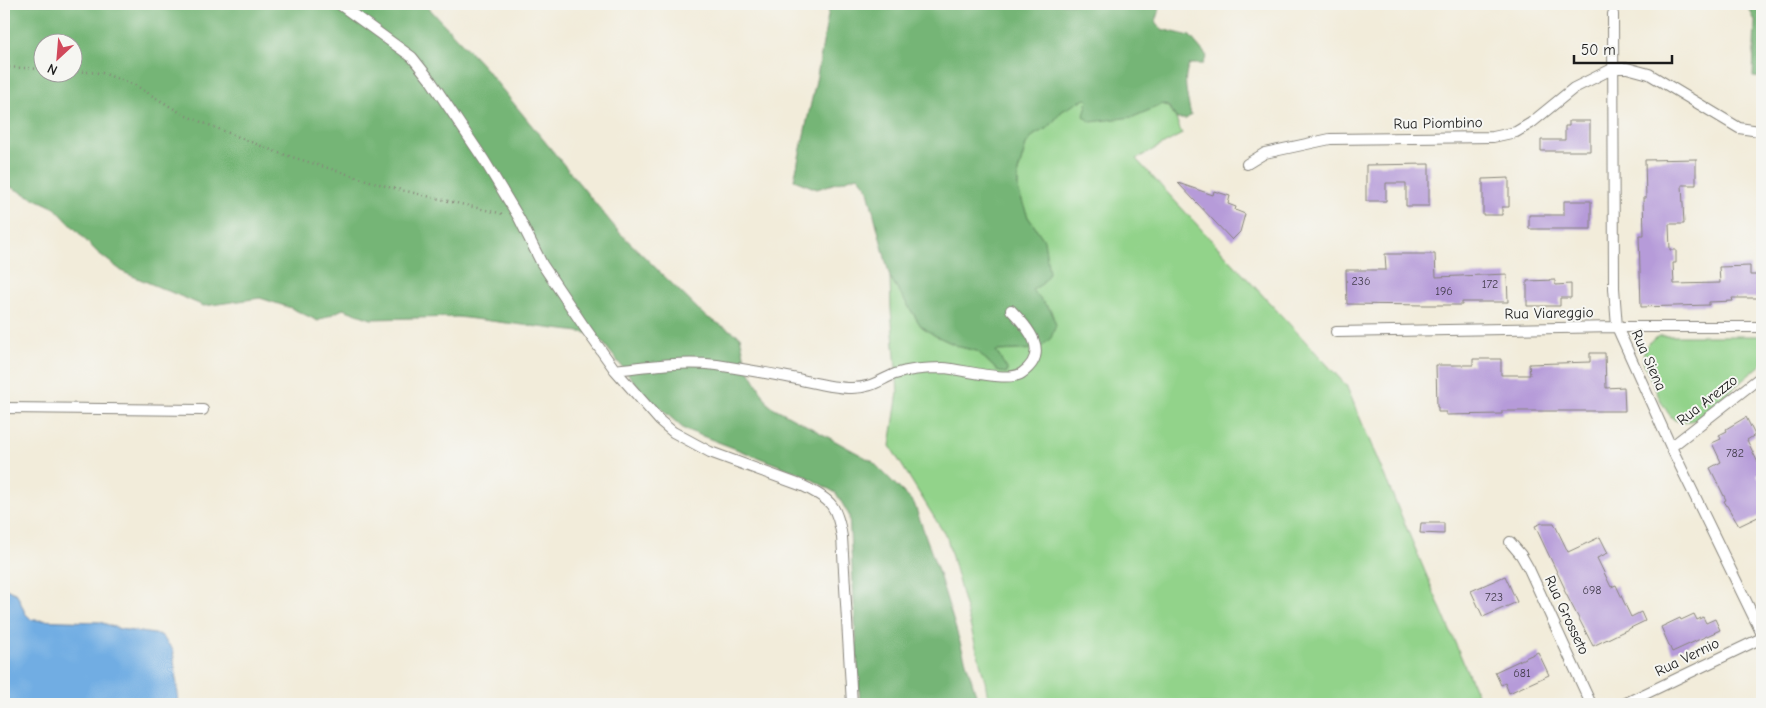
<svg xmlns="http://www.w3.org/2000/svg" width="1766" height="708" font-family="'Comic Neue',sans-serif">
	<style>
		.green { fill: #92d38a; stroke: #577853 }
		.forest { fill: #75b576; stroke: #486849; fill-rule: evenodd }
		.water { fill: #71ade3; stroke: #466480 }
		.building { fill: #b69bd9 }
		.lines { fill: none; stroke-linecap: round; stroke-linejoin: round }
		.minor-casing { stroke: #87847b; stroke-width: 12 }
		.path { stroke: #87847b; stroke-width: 2.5; stroke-dasharray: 1 4; stroke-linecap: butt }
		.minor { stroke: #fff; stroke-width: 10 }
		.labels { text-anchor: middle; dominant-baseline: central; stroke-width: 4; stroke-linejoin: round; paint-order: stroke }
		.number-label { font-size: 12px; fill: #423c4b }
		.street-label { font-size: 15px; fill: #1c1c1c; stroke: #f6f6f2 }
	</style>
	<rect width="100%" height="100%" fill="#f6f6f2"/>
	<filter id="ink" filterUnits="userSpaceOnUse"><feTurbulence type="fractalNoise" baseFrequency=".02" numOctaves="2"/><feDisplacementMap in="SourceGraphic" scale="10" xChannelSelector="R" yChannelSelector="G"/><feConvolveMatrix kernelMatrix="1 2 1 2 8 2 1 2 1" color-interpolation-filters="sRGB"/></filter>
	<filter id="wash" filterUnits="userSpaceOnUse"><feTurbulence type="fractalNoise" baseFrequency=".0096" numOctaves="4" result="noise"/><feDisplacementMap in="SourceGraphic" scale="20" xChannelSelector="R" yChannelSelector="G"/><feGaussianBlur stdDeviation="1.12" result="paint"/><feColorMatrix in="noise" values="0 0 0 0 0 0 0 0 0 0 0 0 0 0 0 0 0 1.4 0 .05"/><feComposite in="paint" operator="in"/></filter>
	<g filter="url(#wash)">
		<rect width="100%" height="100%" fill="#f2ecda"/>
		<path class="green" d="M1085 98 1133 117 1163 104C1175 110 1177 123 1182 134L1136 159 1346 385 1481 704H989L985 681 947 538 890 446 898 392 891 310 890 277 921 326 934 335 960 347 977 351 999 372 1007 369 995 351 1039 349 1051 311 1032 290 1044 240 1028 217 1018 190V172L1026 145 1034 135 1049 127 1062 111Z
			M1660 336H1762V364L1695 420C1689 421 1681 423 1675 420 1665 415 1648 373 1643 361 1643 348 1647 341 1660 336Z"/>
		<path class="forest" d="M4 4H425L484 67 618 231 705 316 740 336 746 365 769 405 872 461 914 503 939 574 979 704H860L849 515 836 493 804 475 684 429 643 393 596 334 458 317 371 319 343 309 318 321 291 308 260 298 204 306 123 272 97 252 55 208 4 184ZM42 42H72V72H42Z
			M830 4H1162L1156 18V24L1161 29 1190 36 1207 56 1203 64H1190C1181 76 1188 101 1191 115L1186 119H1177L1169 107 1163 104 1133 117 1091 122 1084 116 1088 100 1085 99 1062 111 1049 127 1034 135 1026 145 1018 172V190L1028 217 1044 240 1049 273 1042 284 1032 290 1051 311 1056 325 1051 338 1039 349 996 351 1007 369V373L999 372 977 351 960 347 934 335 921 326 890 277 867 187 858 176 817 189 794 180 817 76Z
			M1747 4H1762V78L1753 77 1755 21Z"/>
		<path class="water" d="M4 588 17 594 25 613 32 620 100 622 120 629 161 635 173 650 179 704H4Z"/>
		<g id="blocks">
			<path class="building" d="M1569 121H1590V151H1541V140H1565V126H1569Z
				M1696 159V185H1682L1684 224H1669L1670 250H1676V263H1673L1674 284 1720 283 1719 267 1750 266V275H1762V298H1732L1733 301 1709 302V305L1641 307 1639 235H1644L1643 198H1646L1645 160Z
				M1429 164V206H1406V183H1386V201H1366V165Z
				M1509 178V207H1502V215H1483V179Z
				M1178 183 1213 195 1214 191 1230 196 1228 204 1236 207 1235 210 1245 214 1240 232 1232 240Z
				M1564 201H1591V229H1529V215H1564Z
				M1385 254H1435L1436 277 1507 274 1508 302H1462V305H1426L1347 304 1346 270H1386Z
				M1555 280V285L1571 284V298H1560V306H1527V281Z
				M1590 353H1605L1606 388 1624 387 1625 411H1502V414L1446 415V412H1438V407H1437L1436 365H1473V359H1501V375H1530L1529 364 1590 362Z
				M1746 417 1755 435 1747 440 1762 471 1757 474 1762 485V515L1739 526 1724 501 1726 500 1710 468 1721 462 1712 443 1721 439 1719 435 1727 431 1726 429Z
				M1421 523H1444V534L1420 533Z
				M1542 523H1554L1568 552 1600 537 1608 553 1597 558 1611 587 1616 585 1631 617 1641 612 1645 621 1593 646 1564 590 1565 589 1535 526Z
				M1505 576 1517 602 1483 617 1471 591Z
				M1694 614 1697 620 1703 617 1706 623 1715 619 1720 630 1672 652 1661 627 1680 618 1681 620Z
				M1538 652 1549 675 1509 693 1505 683 1501 685 1495 672Z"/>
		</g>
	</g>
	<g filter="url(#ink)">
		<use href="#blocks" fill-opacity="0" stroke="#87847b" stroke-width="1"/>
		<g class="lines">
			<defs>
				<path id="minor" d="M339 4 412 57 431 81 484 160 519 218 542 264 583 325 615 370 660 421 673 432 710 452 803 486C832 500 837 506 842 537L852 704
					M1613 14 1614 288 1617 327 1671 447 1762 634
					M1247 164 1265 153 1330 139 1493 137 1516 132 1531 123 1574 88 1614 68H1627L1649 74 1739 128 1759 131 1762 129
					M1336 332 1617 327H1762
					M615 370C648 366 683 361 717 365 742 369 767 373 792 378 812 382 831 388 852 388 871 388 878 381 895 374 910 369 927 368 943 368 962 369 1008 383 1022 373 1051 352 1028 328 1011 310
					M4 408 203 410
					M1671 447 1762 376
					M1510 542 1521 555 1529 569 1591 704
					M1624 704 1762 638"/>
			</defs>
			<use href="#minor" class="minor-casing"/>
			<path class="path" d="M4 67 42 69
				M72 71 102 73 135 85 184 115 276 152 389 187 503 214"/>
			<use href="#minor" class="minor"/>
		</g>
	</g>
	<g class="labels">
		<g class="number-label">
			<text x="1361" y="281">236</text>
			<text x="1490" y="284">172</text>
			<text x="1444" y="291">196</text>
			<text x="1735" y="453">782</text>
			<text x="1592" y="590">698</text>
			<text x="1494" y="597">723</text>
			<text x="1522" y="673">681</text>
		</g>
		<g class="street-label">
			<text transform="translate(1438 123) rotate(-1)">Rua Piombino</text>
			<text transform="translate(1549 313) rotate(-1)">Rua Viareggio</text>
			<text transform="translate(1649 360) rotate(66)">Rua Siena</text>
			<text transform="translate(1707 400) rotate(-38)">Rua Arezzo</text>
			<text transform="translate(1567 615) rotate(65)">Rua Grosseto</text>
			<text transform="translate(1687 657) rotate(-26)">Rua Vernio</text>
		</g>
	</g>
	<rect width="1766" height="708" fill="none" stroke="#f6f6f2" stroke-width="20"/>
	<g transform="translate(58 58) rotate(206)"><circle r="24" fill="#f6f6f2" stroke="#9f9f9c"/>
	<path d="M0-4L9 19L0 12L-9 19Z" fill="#d1495b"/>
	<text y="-8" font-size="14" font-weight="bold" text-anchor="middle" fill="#1c1c1c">N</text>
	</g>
	<path d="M1574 55v8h98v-8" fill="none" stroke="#1c1c1c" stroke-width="2.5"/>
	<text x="1581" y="55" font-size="15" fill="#1c1c1c" stroke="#f6f6f2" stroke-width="4" paint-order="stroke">50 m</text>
</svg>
